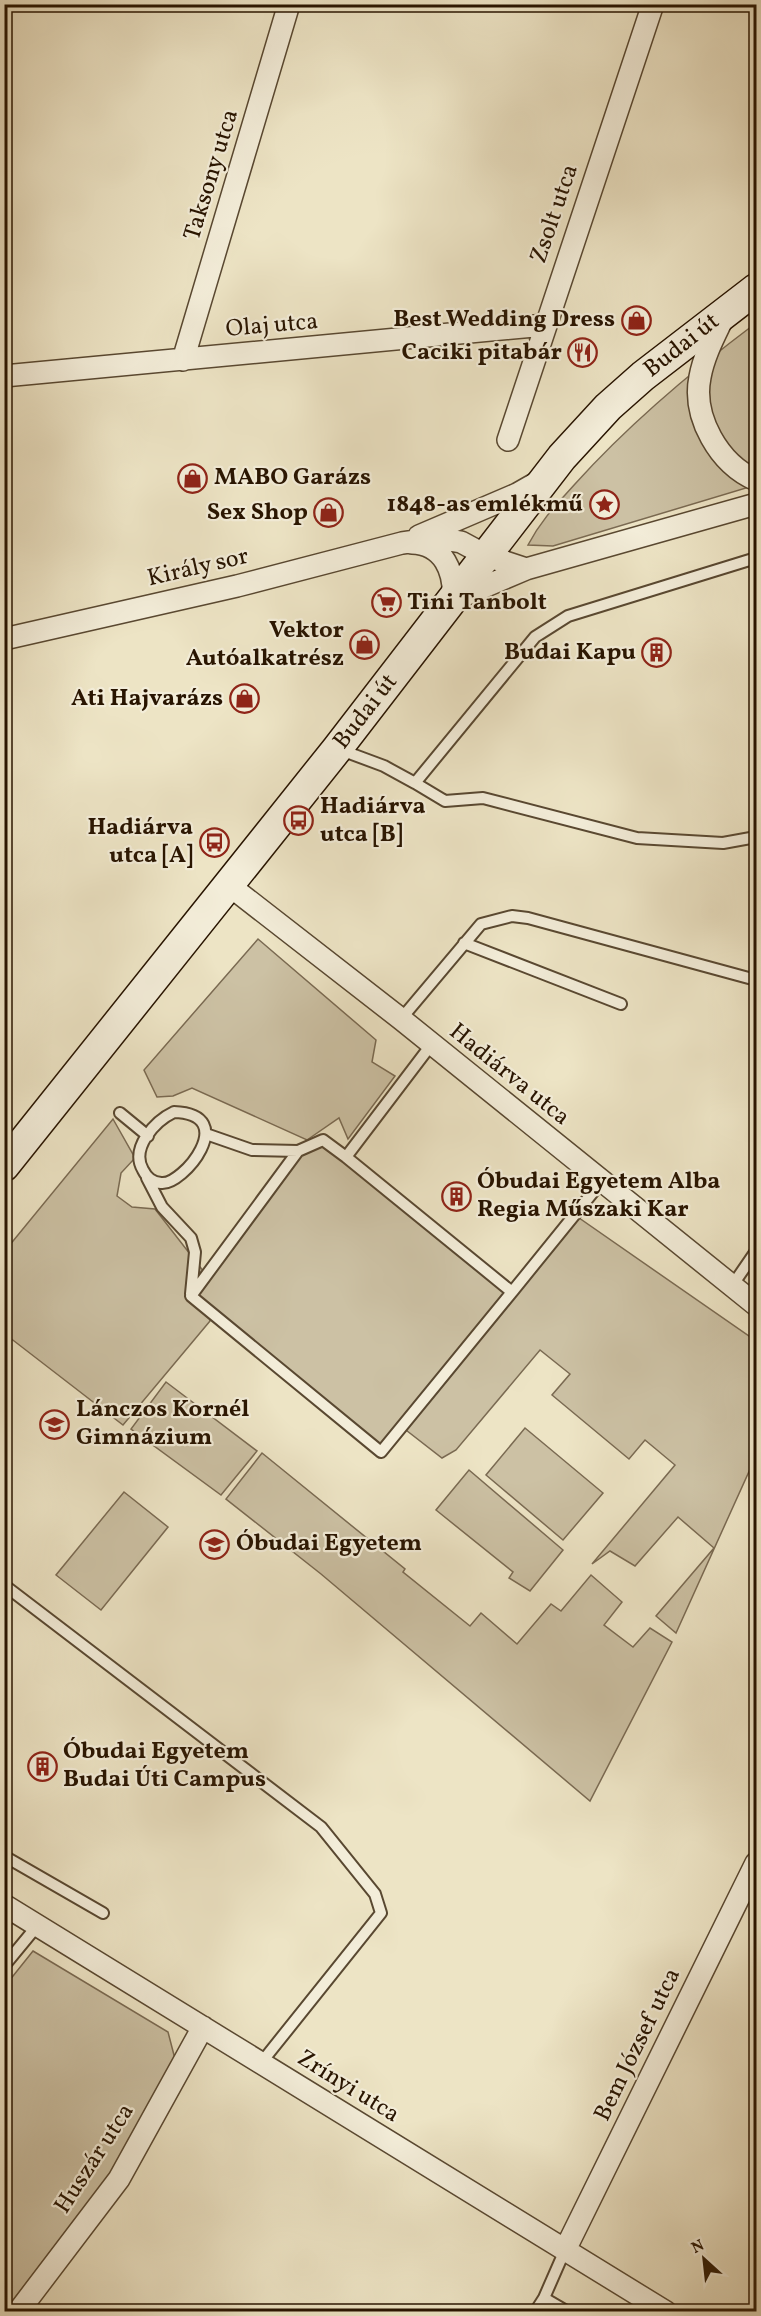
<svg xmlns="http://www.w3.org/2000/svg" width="761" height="2316" font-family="Vollkorn,serif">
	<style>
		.green { fill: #ccc1a4; stroke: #7a6a52; stroke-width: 1.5 }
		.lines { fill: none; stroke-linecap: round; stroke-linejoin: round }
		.service-casing { stroke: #594831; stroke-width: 14 }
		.minor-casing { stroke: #594831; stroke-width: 24 }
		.secondary-casing { stroke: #281400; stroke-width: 33 }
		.service { stroke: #f3edd9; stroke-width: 10 }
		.minor { stroke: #f3edd9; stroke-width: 21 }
		.secondary { stroke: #f3edd9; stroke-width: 30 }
		.labels { text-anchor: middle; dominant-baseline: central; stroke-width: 4.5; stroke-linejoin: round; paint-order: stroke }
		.street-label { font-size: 24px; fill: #281400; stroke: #f3edd9 }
		.poi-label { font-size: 24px; font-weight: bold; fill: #281400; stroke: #f3edd9; text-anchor: end }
	</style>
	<rect width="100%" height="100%" fill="#ede4c5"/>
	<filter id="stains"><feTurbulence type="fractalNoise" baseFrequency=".00333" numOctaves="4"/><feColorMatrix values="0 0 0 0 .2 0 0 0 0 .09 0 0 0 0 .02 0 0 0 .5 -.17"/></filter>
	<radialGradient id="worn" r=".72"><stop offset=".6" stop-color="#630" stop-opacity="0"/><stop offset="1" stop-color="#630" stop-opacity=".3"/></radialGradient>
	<path class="green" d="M756 323V485L553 546 528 545C541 520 557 504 575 484 629 424 692 371 756 323Z
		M258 939 376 1040 372 1062 395 1076 348 1139 339 1118 307 1140 192 1088 173 1096 157 1097 144 1070Z
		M113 1119 135 1158 121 1173 117 1196 132 1207 155 1209 204 1272 298 1151 323 1140 512 1291 569 1211 756 1341V1456L676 1633 656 1616 714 1548 678 1517 635 1566 610 1551 592 1564 675 1465 645 1440 629 1459 552 1395 570 1374 540 1350 456 1450 442 1458 402 1427 381 1452 208 1311 210 1321 123 1425 5 1334 4 1252Z
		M166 1382 257 1451 221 1495 131 1429Z
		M525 1428 603 1493 563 1540 486 1475Z
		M262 1453 405 1569 403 1572 470 1626 481 1613 517 1644 551 1604 561 1611 591 1575 622 1602 604 1625 633 1647 650 1628 672 1642 590 1801 321 1574 226 1499Z
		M469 1470 563 1550 530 1591 509 1578 513 1572 436 1510Z
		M124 1492 168 1527 101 1610 56 1575Z
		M33 1951 168 2032 175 2059 110 2174 5 2311V1986Z"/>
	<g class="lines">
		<defs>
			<path id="service" d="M341 750 384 766 415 783 535 637 568 616 756 558
				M415 783 445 801 483 798 637 838 723 843 756 837
				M464 943 621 1004
				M401 1019 481 924 512 916 528 918 756 980
				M174 1112C241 1114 183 1186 161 1183 152 1182 147 1178 143 1170 130 1148 155 1121 174 1112Z
				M120 1113 148 1136
				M206 1134 252 1150 298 1151
				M346 1157 323 1140 298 1151 191 1296 381 1452 512 1292 346 1157 431 1045
				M147 1178 162 1207 191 1238 195 1252 191 1294
				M732 1286 756 1251
				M512 1292 602 1181
				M4 1585 321 1827 375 1894 381 1913 261 2063
				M4 1856 103 1913
				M4 1966 37 1926
				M544 2298 568 2312
				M535 2312 544 2298 565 2250"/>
			<path id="minor" d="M724 316C715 335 704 355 700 377 692 417 719 464 756 480
				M183 360 289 4
				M4 376 545 325
				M508 440 653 4
				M419 536 517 494 538 482
				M412 543C444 544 455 572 453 600L526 569 756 504
				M4 639 237 586 402 543 437 538 461 542 487 556 526 569
				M230 886 401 1019 756 1305
				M4 1905 666 2312
				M565 2250 756 1863
				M18 2312 119 2179 203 2027"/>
			<path id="secondary" d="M4 1166 337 749 562 457 608 407 643 376 756 289"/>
		</defs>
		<use href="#service" class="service-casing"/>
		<use href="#minor" class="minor-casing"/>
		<use href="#secondary" class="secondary-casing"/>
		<use href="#service" class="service"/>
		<use href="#minor" class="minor"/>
		<use href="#secondary" class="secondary"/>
	</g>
	<defs>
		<symbol id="shop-ring" viewBox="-11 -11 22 22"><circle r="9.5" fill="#f3edd9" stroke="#8f2418" stroke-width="1.5"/><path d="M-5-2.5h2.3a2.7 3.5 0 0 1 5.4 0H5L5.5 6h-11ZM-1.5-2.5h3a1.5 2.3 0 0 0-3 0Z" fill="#8f2418"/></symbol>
		<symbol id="restaurant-ring" viewBox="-11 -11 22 22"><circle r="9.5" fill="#f3edd9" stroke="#8f2418" stroke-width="1.5"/><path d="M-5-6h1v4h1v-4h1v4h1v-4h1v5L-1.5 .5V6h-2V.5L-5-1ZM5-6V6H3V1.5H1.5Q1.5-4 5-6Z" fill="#8f2418"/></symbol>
		<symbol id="sight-ring" viewBox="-11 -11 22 22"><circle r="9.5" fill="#f3edd9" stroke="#8f2418" stroke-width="1.5"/><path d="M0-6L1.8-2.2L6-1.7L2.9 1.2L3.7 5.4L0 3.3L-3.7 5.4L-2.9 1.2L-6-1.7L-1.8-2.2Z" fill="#8f2418"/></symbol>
		<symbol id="supermarket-ring" viewBox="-11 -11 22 22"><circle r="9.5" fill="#f3edd9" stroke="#8f2418" stroke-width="1.5"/><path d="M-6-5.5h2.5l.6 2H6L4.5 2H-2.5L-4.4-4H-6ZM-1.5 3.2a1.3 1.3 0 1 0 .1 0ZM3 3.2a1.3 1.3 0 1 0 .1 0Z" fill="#8f2418"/></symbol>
		<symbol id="building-ring" viewBox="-11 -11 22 22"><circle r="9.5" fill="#f3edd9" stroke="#8f2418" stroke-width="1.5"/><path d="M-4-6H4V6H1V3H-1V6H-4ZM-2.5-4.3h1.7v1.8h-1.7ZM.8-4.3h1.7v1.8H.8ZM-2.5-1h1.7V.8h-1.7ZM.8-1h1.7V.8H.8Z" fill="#8f2418"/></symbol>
		<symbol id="bus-ring" viewBox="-11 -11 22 22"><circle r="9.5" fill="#f3edd9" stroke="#8f2418" stroke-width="1.5"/><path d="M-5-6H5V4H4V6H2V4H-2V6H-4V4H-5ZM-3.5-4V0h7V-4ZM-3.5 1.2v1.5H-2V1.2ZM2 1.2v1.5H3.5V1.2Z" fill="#8f2418"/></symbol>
		<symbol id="school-ring" viewBox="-11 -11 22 22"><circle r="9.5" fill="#f3edd9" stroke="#8f2418" stroke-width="1.5"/><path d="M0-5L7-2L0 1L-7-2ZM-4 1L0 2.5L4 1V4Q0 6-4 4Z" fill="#8f2418"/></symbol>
		<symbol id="university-ring" viewBox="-11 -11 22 22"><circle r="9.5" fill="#f3edd9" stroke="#8f2418" stroke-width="1.5"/><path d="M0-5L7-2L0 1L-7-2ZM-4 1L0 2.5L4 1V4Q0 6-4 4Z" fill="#8f2418"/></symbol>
	</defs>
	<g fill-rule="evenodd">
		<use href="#shop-ring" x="620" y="304" width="33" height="33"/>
		<use href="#restaurant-ring" x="566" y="336" width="33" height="33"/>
		<use href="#shop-ring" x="176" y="462" width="33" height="33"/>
		<use href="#sight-ring" x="588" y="488" width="33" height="33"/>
		<use href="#shop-ring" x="312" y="496" width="33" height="33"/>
		<use href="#supermarket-ring" x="370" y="586" width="33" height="33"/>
		<use href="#shop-ring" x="348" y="628" width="33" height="33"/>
		<use href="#building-ring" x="640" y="636" width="33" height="33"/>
		<use href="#shop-ring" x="228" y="682" width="33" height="33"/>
		<use href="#bus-ring" x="282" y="804" width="33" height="33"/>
		<use href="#bus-ring" x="198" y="826" width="33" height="33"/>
		<use href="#building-ring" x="440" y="1180" width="33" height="33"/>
		<use href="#school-ring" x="38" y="1408" width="33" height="33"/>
		<use href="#university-ring" x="198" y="1528" width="33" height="33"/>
		<use href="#building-ring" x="26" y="1750" width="33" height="33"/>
	</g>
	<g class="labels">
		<g class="street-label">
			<text transform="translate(212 175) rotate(-73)">Taksony utca</text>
			<text transform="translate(555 214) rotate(-71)">Zsolt utca</text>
			<text transform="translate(272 326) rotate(-5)">Olaj utca</text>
			<text transform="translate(682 346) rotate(-38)">Budai út</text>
			<text transform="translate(198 568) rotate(-13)">Király sor</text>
			<text transform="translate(366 712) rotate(-52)">Budai út</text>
			<text transform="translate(509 1075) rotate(39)">Hadiárva utca</text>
			<text transform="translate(638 2045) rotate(-64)">Bem József utca</text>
			<text transform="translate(348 2087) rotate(32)">Zrínyi utca</text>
			<text transform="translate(95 2159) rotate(-57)">Huszár utca</text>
		</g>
		<g class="poi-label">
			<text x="615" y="320">Best Wedding Dress</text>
			<text x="562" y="353">Caciki pitabár</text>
			<text x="214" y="478" text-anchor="start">MABO Garázs</text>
			<text x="583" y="505">1848-as emlékmű</text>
			<text x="308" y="513">Sex Shop</text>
			<text x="407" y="603" text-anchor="start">Tini Tanbolt</text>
			<text x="344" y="631">Vektor<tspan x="344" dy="28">Autóalkatrész</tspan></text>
			<text x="636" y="653">Budai Kapu</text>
			<text x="223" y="699">Ati Hajvarázs</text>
			<text x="320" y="807" text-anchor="start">Hadiárva<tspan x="320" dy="28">utca [B]</tspan></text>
			<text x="193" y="828">Hadiárva<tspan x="193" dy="28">utca [A]</tspan></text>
			<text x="477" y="1182" text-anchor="start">Óbudai Egyetem Alba<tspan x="477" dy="28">Regia Műszaki Kar</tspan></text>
			<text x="76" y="1410" text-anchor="start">Lánczos Kornél<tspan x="76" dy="28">Gimnázium</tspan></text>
			<text x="236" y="1544" text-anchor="start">Óbudai Egyetem</text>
			<text x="63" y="1752" text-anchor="start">Óbudai Egyetem<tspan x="63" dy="28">Budai Úti Campus</tspan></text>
		</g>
	</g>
	<rect width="761" height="2316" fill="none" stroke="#ede4c5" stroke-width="24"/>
	<rect x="6" y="6" width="749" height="2304" fill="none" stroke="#281400" stroke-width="3"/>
	<rect x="12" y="12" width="737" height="2292" fill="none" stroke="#281400" stroke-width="1.5"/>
	<g transform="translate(704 2259) rotate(333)" stroke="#f3edd9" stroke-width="4.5" paint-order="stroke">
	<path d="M0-4.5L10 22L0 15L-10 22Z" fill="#281400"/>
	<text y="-9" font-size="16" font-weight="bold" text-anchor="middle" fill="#281400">N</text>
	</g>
	<rect width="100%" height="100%" filter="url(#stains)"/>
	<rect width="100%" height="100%" fill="url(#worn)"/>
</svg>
